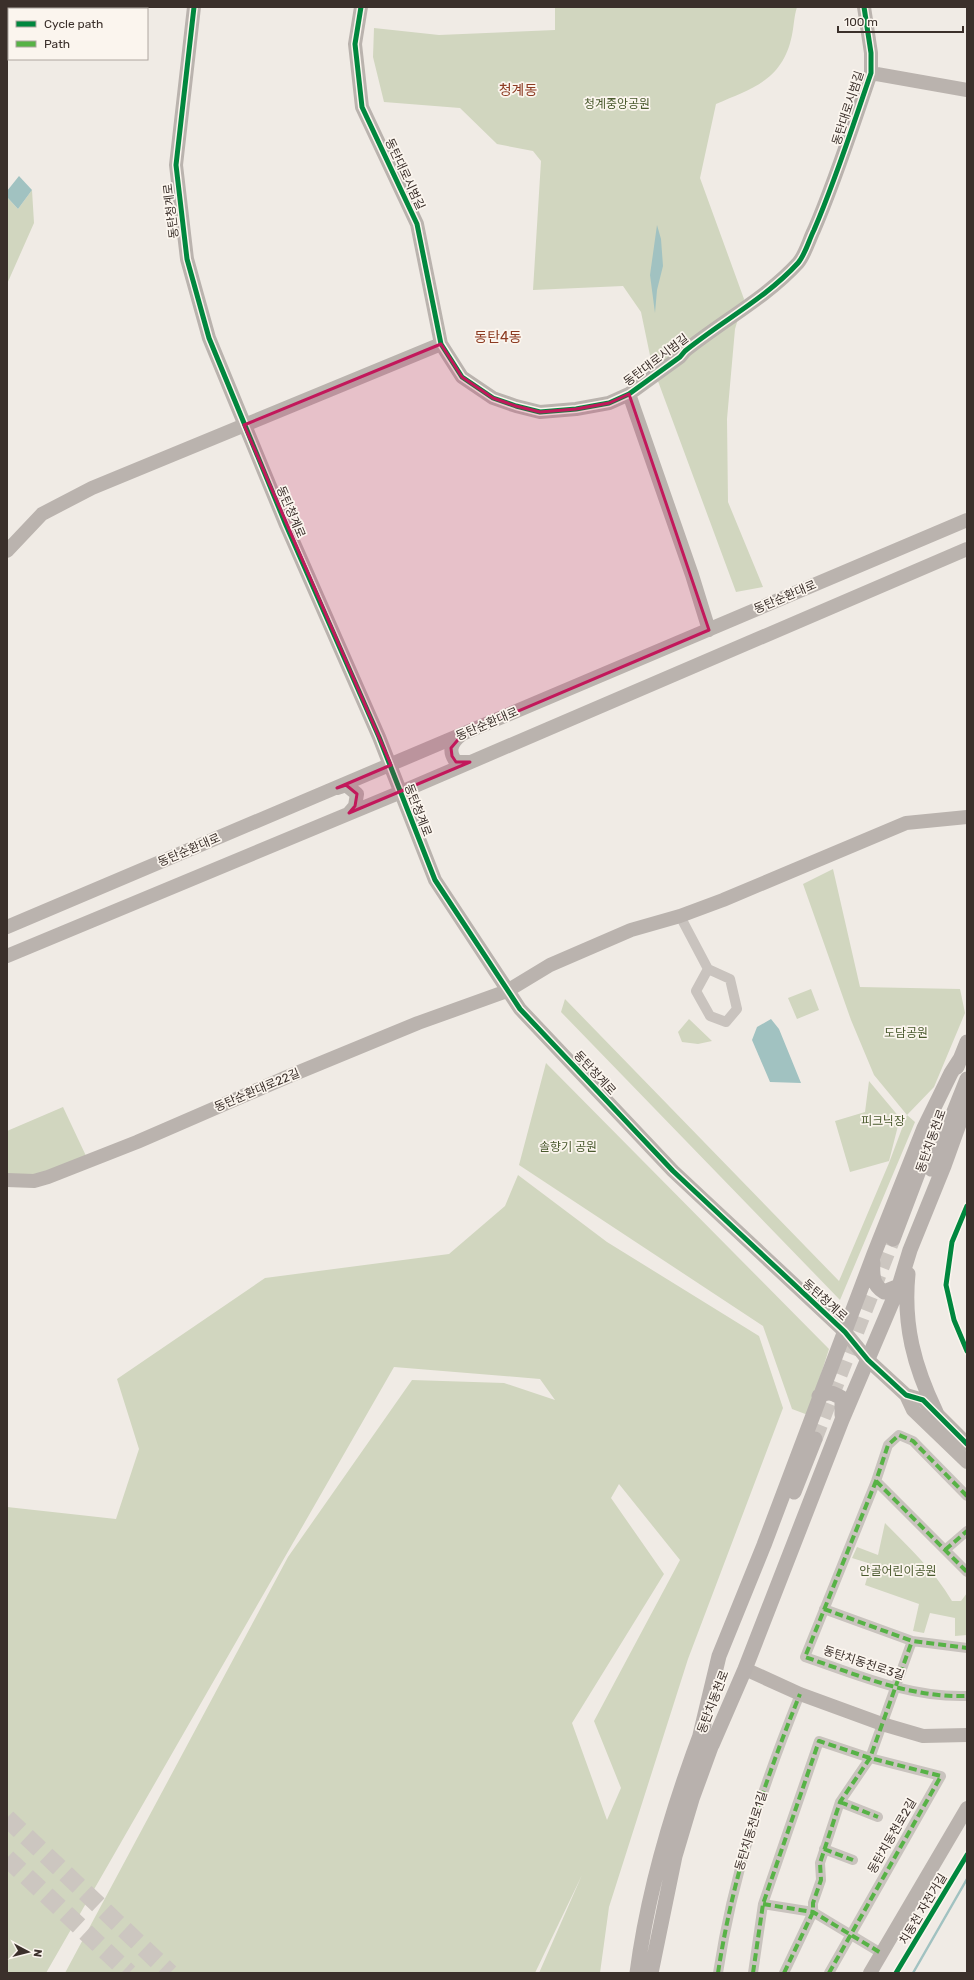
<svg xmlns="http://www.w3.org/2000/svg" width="974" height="1980" font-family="Rubik,'Noto Sans KR',sans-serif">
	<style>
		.green { fill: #d1d6bf; fill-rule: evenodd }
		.water { fill: #a1c2c1 }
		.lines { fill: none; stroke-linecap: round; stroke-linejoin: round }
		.stream { stroke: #a1c2c1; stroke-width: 2.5 }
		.primary-tunnel { stroke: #ccc6c0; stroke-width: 15; stroke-dasharray: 15 8; stroke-linecap: butt }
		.highway-tunnel { stroke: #ccc6c0; stroke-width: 18; stroke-dasharray: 18 9; stroke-linecap: butt }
		.street { stroke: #c9c3be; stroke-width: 10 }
		.secondary { stroke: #bab3ae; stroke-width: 14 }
		.primary { stroke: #b8b1ad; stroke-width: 15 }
		.quiet { stroke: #57b246; stroke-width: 4; stroke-dasharray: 8 4; stroke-linecap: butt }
		.cycleway-casing { stroke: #fbf5ee; stroke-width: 8 }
		.cycleway { stroke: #00873e; stroke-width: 5 }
		.marked { fill: #c2185b; fill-opacity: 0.2; stroke: #c2185b; stroke-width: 3; stroke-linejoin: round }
		.labels { text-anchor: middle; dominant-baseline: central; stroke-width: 3.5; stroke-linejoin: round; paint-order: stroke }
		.park-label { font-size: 12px; fill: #4a5a2e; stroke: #fbf5ee }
		.street-label { font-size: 12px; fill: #3b302b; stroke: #fbf5ee }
		.quarter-label { font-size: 14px; fill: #8c3b22; stroke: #fbf5ee }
	</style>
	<rect width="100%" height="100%" fill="#f0ebe5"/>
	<path class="green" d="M555 7H797C794 16 794 26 792 35 783 80 753 88 716 104L700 178 744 299 735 329 727 419 728 502 763 587 736 592 652 365 641 312 623 286 533 290 541 161 533 151 497 144 460 108 384 102 373 57 374 28 439 35 555 30Z
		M32 190 34 223 7 284V197L18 209Z
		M833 869 860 987 960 989 965 1013 934 1087 907 1115 915 1122 840 1300 561 1012 565 999 839 1281 889 1163 907 1115 874 1075 851 1020 803 884Z
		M811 989 819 1010 797 1019 788 998Z
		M689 1019 712 1041 698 1044 682 1042 678 1032Z
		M546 1063 829 1349 808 1415 792 1409 763 1326 519 1165Z
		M869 1081 900 1118 889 1161 850 1172 835 1121 865 1112Z
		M63 1107 87 1158 45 1176 7 1177V1131Z
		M518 1175 607 1242 759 1336 783 1408 688 1659 609 1907 600 1973H539L582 1875 535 1973H65L288 1557 412 1380 504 1383 555 1400 540 1379 394 1367 46 1973H7V1507L116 1519 139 1449 117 1379 265 1278 449 1254 505 1206ZM619 1484 680 1560 594 1721 621 1788 607 1820 572 1723 664 1574 611 1498Z
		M885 1523C909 1548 934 1570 952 1601H961L967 1593V1635L955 1636V1618L930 1613 924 1633 913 1631 919 1604 865 1585 871 1564 852 1558 857 1547 878 1555Z"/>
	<path class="water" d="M19 176 32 190 18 209 7 197V191Z
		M657 225 661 239 663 266 657 290 655 313 650 275Z
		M771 1019 779 1029 801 1083 770 1082 752 1040 757 1027Z"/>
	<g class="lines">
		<path class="stream" d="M913 1973 967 1879"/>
		<path class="primary-tunnel" d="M815 1439 893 1239"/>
		<path class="highway-tunnel" d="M7 1818 170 1973
			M7 1858 129 1973"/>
		<path class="street" d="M680 916 708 969 696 991 710 1016 726 1022 737 1009 730 979 708 969
			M876 1481 967 1572
			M967 1496 913 1441 899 1435 888 1445 876 1481 805 1657C858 1675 910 1698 967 1696
			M945 1550 967 1531
			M824 1609 912 1641 967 1648
			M840 1802 878 1817
			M824 1849 853 1860
			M763 1904 813 1912 881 1953
			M718 1973C733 1874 763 1786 800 1694
			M753 1973 763 1904 819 1741 870 1758 941 1776 829 1973
			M784 1973 813 1912V1903L821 1880 820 1863 840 1802 870 1758 912 1641"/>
		<path class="secondary" d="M194 7 176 165 187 259 209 338 286 525 379 737 435 880 520 1009 673 1171 845 1332 868 1360 906 1395 923 1400 967 1444
			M361 7 355 44 362 107 417 224 441 344 462 377 493 398 516 406 540 412 576 409 609 403 629 394 680 357 685 351C722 321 766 298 798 263 805 255 809 240 814 230 836 179 853 125 871 73V53L864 7
			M871 73 967 90
			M629 394 692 575 709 630
			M7 551 42 514 92 488 441 344
			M461 735C451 743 448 751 456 762H470
			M337 788 346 785 357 794 355 806 349 813
			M7 927 967 520
			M7 956 401 792 967 549
			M7 1180 34 1181 48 1177 137 1142 287 1077 418 1023 507 991 550 965 631 930 680 916 723 900 906 823 967 817
			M906 1395 913 1410 967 1462
			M745 1669 800 1694 882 1724 923 1736 967 1735
			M870 1973 967 1808"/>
		<path class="primary" d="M957 1067 967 1042
			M931 1169 967 1079
			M893 1239 937 1123
			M873 1263C872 1276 873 1285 884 1292L899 1286
			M908 1274C903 1325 914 1366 936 1412
			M819 1396C829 1391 833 1393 842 1398V1415
			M794 1492 815 1439
			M700 1735 719 1656 764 1545 874 1254 924 1128 951 1073 960 1059
			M712 1745 745 1669 842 1420 899 1286 910 1250 944 1166 967 1102
			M637 1973C648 1888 673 1806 704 1725
			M651 1973 675 1856 692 1799 715 1736"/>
		<path class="quiet" d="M876 1481 967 1572
			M967 1496 913 1441 899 1435 888 1445 876 1481 805 1657C858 1675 910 1698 967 1696
			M945 1550 967 1531
			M824 1609 912 1641 967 1648
			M840 1802 878 1817
			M824 1849 853 1860
			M763 1904 813 1912 881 1953
			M718 1973C733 1874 763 1786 800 1694
			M753 1973 763 1904 819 1741 870 1758 941 1776 829 1973
			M784 1973 813 1912V1903L821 1880 820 1863 840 1802 870 1758 912 1641"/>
		<defs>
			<path id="cycleway" d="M194 7 176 165 187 259 209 338 286 525 379 737 435 880 520 1009 673 1171 845 1332 868 1360 906 1395 923 1400 967 1444
				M361 7 355 44 362 107 417 224 441 344 462 377 493 398 516 406 540 412 576 409 609 403 629 394 680 357 685 351C722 321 766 298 798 263 805 255 809 240 814 230 836 179 853 125 871 73V53L864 7
				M967 1206 952 1242 946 1285 954 1320 967 1351
				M896 1973 967 1855"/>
		</defs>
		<use href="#cycleway" class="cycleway-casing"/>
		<use href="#cycleway" class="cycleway"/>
	</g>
	<path class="marked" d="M441 344 462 377 493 398 516 406 540 412 576 409 609 403 629 394 709 630 462 735 451 748 452 756 456 762H470L349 813 355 806 357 794 346 785 337 788 391 765 244 425Z"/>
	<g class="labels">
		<g class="park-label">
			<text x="617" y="104">청계중앙공원</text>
			<text x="906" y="1033">도담공원</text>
			<text x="883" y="1121">피크닉장</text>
			<text x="568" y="1147">솔향기 공원</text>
			<text x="898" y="1571">안골어린이공원</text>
		</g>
		<g class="street-label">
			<text transform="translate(848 108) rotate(-72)">동탄대로시범길</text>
			<text transform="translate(405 174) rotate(65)">동탄대로시범길</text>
			<text transform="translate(171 211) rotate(-97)">동탄청계로</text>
			<text transform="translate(656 360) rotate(-37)">동탄대로시범길</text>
			<text transform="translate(291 512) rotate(67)">동탄청계로</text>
			<text transform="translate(785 597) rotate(-23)">동탄순환대로</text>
			<text transform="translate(487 724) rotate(-23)">동탄순환대로</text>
			<text transform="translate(418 810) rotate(69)">동탄청계로</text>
			<text transform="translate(189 850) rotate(-23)">동탄순환대로</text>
			<text transform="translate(595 1073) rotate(47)">동탄청계로</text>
			<text transform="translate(257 1090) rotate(-23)">동탄순환대로22길</text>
			<text transform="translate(931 1141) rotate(-70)">동탄치동천로</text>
			<text transform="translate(825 1300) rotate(42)">동탄청계로</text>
			<text transform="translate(864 1663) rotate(18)">동탄치동천로3길</text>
			<text transform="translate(713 1702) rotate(-69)">동탄치동천로</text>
			<text transform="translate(751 1831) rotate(-73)">동탄치동천로1길</text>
			<text transform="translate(892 1836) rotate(-60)">동탄치동천로2길</text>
			<text transform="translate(923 1909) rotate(-59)">치동천 자전거길</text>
		</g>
		<g class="quarter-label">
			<text x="518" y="90">청계동</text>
			<text x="498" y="337">동탄4동</text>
		</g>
	</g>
	<rect width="974" height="1980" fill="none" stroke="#3b302b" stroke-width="16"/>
	<rect x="8" y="8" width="140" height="52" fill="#fbf5ee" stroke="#aea6a0"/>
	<rect x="16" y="21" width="20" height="6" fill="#00873e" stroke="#aea6a0"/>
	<text x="44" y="28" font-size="12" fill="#3b302b">Cycle path</text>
	<rect x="16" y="41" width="20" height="6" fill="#57b246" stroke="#aea6a0"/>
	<text x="44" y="48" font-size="12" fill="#3b302b">Path</text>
	<g transform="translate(28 1952) rotate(97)" stroke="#fbf5ee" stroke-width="3" paint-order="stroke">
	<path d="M0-3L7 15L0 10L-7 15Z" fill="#3b302b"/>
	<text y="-6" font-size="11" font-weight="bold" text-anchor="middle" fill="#3b302b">N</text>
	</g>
	<path d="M838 26v6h125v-6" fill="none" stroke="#3b302b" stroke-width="2"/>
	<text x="844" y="26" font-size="12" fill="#3b302b" stroke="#fbf5ee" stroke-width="3" paint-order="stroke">100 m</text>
</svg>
